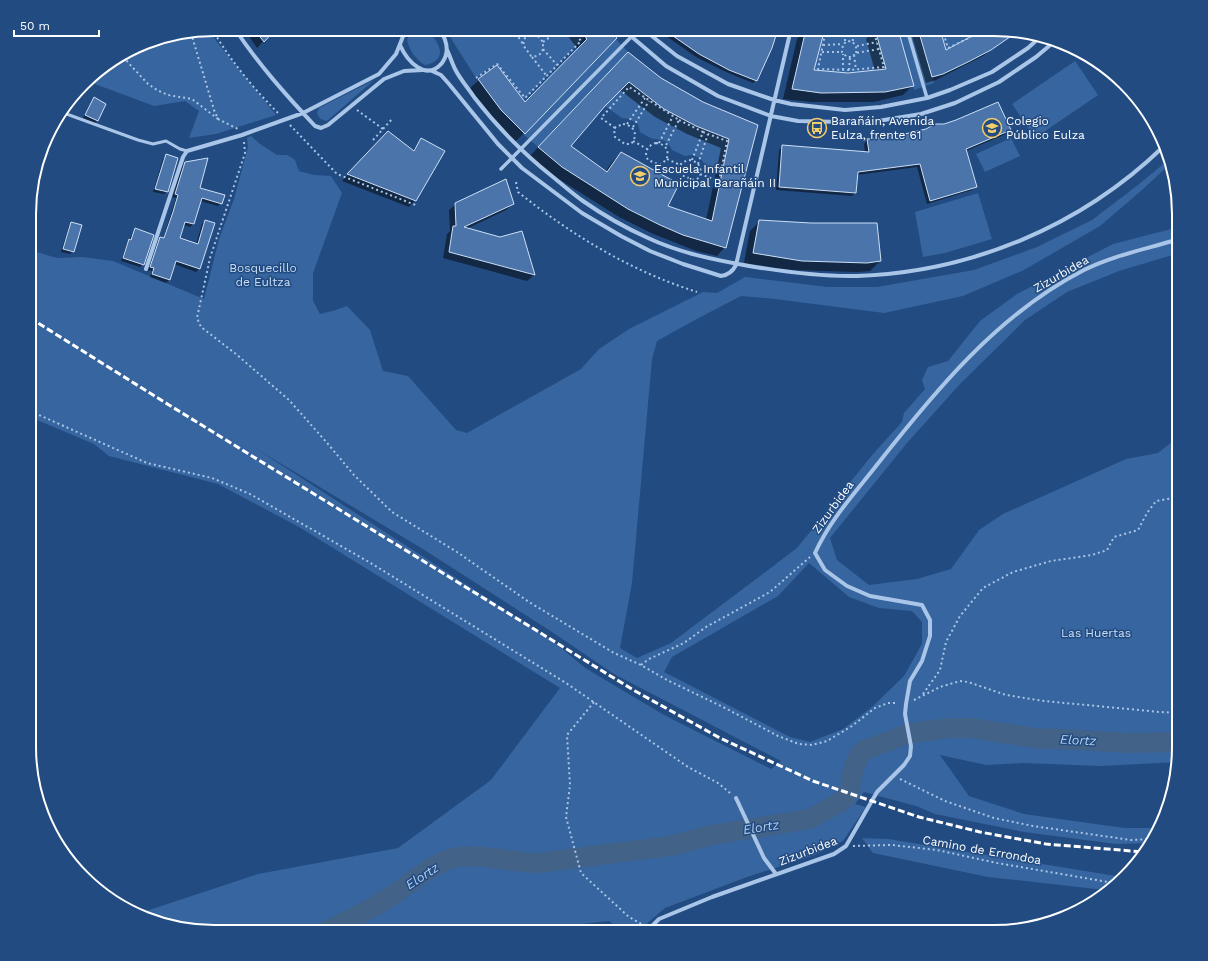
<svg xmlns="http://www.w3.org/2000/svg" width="1208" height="961" font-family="'Work Sans',sans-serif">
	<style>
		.green { fill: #36659f; fill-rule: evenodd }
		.shadow { fill: #0007; fill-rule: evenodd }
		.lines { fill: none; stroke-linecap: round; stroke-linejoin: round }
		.river { stroke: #436288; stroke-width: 20 }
		.building { fill: #4b75aa; stroke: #ccdff6; fill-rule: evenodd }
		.path { stroke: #a9c5e7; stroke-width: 2; stroke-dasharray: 2 3; stroke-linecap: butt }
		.service { stroke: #a9c5e7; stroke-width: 3 }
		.pedestrian { stroke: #a9c5e7; stroke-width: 3.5 }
		.minor { stroke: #a9c5e7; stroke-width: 4 }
		.rail { stroke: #fff; stroke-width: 3; stroke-dasharray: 7 3; stroke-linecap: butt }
		.labels { text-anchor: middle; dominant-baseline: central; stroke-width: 3; stroke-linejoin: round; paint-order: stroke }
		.poi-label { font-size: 12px; fill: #fff; stroke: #224b81; text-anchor: start }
		.park-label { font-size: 12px; fill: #ccdff6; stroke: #224b81 }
		.street-label { font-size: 12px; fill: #fff; stroke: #224b81 }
		.water-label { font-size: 13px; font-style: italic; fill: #b4cfef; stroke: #224b81 }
		.rim { fill: none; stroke: #fff; stroke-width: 2 }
	</style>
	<rect width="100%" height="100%" fill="#224b81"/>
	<path class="green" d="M419 29 428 30C432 35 437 41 439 47 443 57 435 64 425 65 415 59 410 51 407 40L410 33Z
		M445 29H577L584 38 522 102 494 65 476 78Z
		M812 29H875L886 69 848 73 814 70 824 32Z
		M898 29H918L934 83 914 90Z
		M940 29H985L946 50Z
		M210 30 217 42 276 115 216 134 189 138 199 111 185 101 154 106 87 81 92 75 154 39Z
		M615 38 628 52 538 147 522 133Z
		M1075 61 1098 95 1035 138 1012 104Z
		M374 80 327 121C322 120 319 119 317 113L319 108Z
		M629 82 664 109 696 126 729 139 723 170 707 168 701 159 692 155 685 156 672 150C668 141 664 140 655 139 650 139 644 134 640 132L638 124 629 119 622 118 605 106Z
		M251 136 260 144 277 155H287L295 160 299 171 314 175 331 176 342 193 313 273V301L320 314 336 310 347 306 370 330 383 371 408 376 456 430 467 433 581 369 599 349 629 329 703 292 717 293 745 277 827 287H877L974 270 1037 247 1092 220 1138 185 1167 161 1168 166 1142 190 1100 226 1024 270 963 296 884 313 775 299 741 296 693 321 657 341 652 359 632 583 620 648 637 658 671 643 797 548 873 454 902 422 904 413 925 389 922 380 928 367 948 361 980 321 1017 294 1113 244 1179 227V253L1119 271 1067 292 1025 320 960 384 907 443 830 538 837 560 869 585 917 579 951 569 979 530 1003 514 1126 459 1158 453 1179 436 1178 762 1100 766 1023 763 986 765 940 755 969 796 1024 814 1124 828H1159L1150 843 1116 844 1024 832 935 814 916 806 864 792 855 804 866 807 843 841 815 855 747 877 665 908 644 926 643 932H623L609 921 508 932H202L143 918 137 914 258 874 398 848 491 780 560 688 299 527 218 484 109 456 94 444 30 417V250L57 258 82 257 113 261 204 299 219 239 234 199 248 147 247 138ZM255 448 426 551 555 634 614 674 781 761 771 769 664 715 597 675 584 667 549 638ZM809 563 849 597 879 608 912 611 922 622V644L904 676 872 707 843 729 810 742 790 737 664 672 672 657 778 596Z
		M1011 138 1020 156 985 172 976 154Z
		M978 193 992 239 945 253 923 257 915 212Z
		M862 838 888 839 1122 877 1105 890 988 877 873 853Z"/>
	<path class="shadow" d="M244 29H275L257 48Z
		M562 29H608L524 133 515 142 469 89 479 80 525 104 578 49Z
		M660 29H777L756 80 753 83 726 72 696 57 659 31Z
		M806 29 813 71 848 74 875 71 866 39 875 29H897L913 85 903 95 874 102H811L783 99 797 39Z
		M910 29H939L945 52 1006 29 1016 32 983 56 936 80 926 83Z
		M1088 57 1116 75 1144 112Z
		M619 62 661 79 702 103 757 126 725 247 717 256 696 251 651 233 619 217 554 176 530 156ZM620 90 655 117 687 134 721 148 706 220 667 207 621 153 612 162 605 172 570 146 604 106Z
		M94 99 105 104 97 121 94 124 83 118 91 102Z
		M1010 130 1006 134 966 151 976 187 972 190 927 204 917 167 857 175 855 193 852 196 776 190 779 150 783 146 865 152 864 144 867 140Z
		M388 133 412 151 422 140 415 200 409 207 342 181Z
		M166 156 167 191 164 194 153 192 163 159Z
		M186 163 199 188 221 203 218 206 200 201 193 224 190 227 183 225 179 238 196 244 202 224 205 221 199 269 196 272 174 264 169 280 166 283 150 277 152 271 148 270 158 241 161 238 163 239 176 198 172 197 182 166Z
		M456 204H513L506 210 466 229 534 275 527 281 443 258 447 234 450 231 449 210Z
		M760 221 880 261 870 271 857 272 792 270 744 263 750 231Z
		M72 223 73 251 70 254 61 252 69 226Z
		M135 230 143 264 140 267 121 261 127 243Z"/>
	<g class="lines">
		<path class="river" d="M324 932C348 921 372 909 394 894 414 881 431 864 454 858 481 852 509 863 537 863L670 846 712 835 809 819 839 803 846 797 850 790 851 779 856 762 860 754 865 750 910 733 951 728H970L1035 738 1079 740 1125 743 1179 742"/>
	</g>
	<path class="building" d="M254 29H276L264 42Z
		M579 29H610L617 38 525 134 501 110 478 79 497 65 525 102 587 39Z
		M663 29H778L772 48 757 81 729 70 699 54Z
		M806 29 824 32 814 70 848 73 886 69 875 29H898L914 86 885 92 821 93 792 89Z
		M918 29H940L946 50 985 29H1006L1017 32 991 50 968 62 943 74 932 77Z
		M628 52 661 78 703 102 758 125 726 248 683 235 660 225 628 209 562 167 538 147ZM629 82 664 109 696 126 729 139 712 221 668 206 679 184 621 152 607 172 571 146 605 106Z
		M94 97 106 104 98 121 85 115Z
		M998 102 1011 130 966 149 977 187 930 201 920 164 858 172 856 193 779 187 782 145 869 152 867 139 896 136 926 129 935 124H944L956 120Z
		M388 131 414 151 421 138 445 151 416 201 347 174Z
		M166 154 178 158 168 192 155 189Z
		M208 158 200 188 225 195 222 204 202 198 194 224 185 222 180 238 198 244 205 220 215 223 200 269 176 261 170 280 152 274 154 268 150 267 160 237 164 238 173 212 178 195 175 194 185 162Z
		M506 179 514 204 464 227 500 237 522 231 535 275 449 252 453 226H456L455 203Z
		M759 220 811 223H877L881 261 867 263 802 261 753 253Z
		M71 222 82 225 74 252 63 249Z
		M135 228 154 235 144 265 123 258 129 239 131 240Z"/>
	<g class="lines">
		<path class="path" d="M212 29C230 60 253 88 278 113
			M513 29 523 44
			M531 29 535 35
			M826 29 818 69 849 70 884 67 873 29
			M845 29V42
			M852 29 853 42
			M942 29 948 48 969 38 983 29
			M966 29 969 38
			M974 29 976 33
			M943 32 948 29
			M191 33 214 110 218 119 238 129
			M538 36 549 29
			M543 42 561 29
			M823 45 843 44
			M857 46 877 42
			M543 49C541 55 537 57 531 56L523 45 525 38 531 35 538 36 543 42V49L557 65
			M822 52H842
			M856 53 857 49 853 42 848 41 843 44 842 52 847 57H852L856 53 879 49
			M854 55 856 70
			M123 57 148 84 157 90 168 95 192 99 218 119
			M532 57 546 75
			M843 70V54
			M849 70 850 57
			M476 78 497 64 525 98 581 41 572 29
			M357 110 383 129
			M679 120 703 132 692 160
			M623 124C634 125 639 135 631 144H625L615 137 614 129 616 127Z
			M627 124 645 98
			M290 125 337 174 418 206
			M633 127 649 101
			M615 128 601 118 629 87 679 120 665 147
			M373 140 393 118
			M633 141 647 149
			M244 142 245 153 210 258 197 318 201 327 236 354 289 400 328 444 354 475 392 512 457 552 529 602 614 653 641 665 667 680 725 708 778 736 799 744 812 745 827 741 852 726 875 708 888 703H898
			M656 143C666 144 670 151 666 160L660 165 648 160 646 156C646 149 649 145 656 143Z
			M659 143 673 116
			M667 159 680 165
			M689 160C699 161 703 169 699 178L694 180 681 175 679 172C678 165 682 162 689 160Z
			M698 164 708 134 703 132
			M700 174 719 181 727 141 708 134
			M516 182 518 192C573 236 631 271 697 292
			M30 411 147 463 212 478 250 494 369 562 566 683 688 767 718 783 730 793
			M641 665 649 659 684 643 706 627 770 592 810 557
			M923 694 940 670 946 642 960 616 983 588 1013 572 1051 561 1092 555 1107 550 1114 537 1138 530 1147 513 1156 501 1179 497
			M914 700 940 687 960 681 968 682 1006 695 1044 701 1160 712 1179 713
			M594 702 567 735 570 785 566 817 581 873 629 917 643 925
			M900 779 945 801 994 818 1033 826 1131 840 1152 839
			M853 846 892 845 937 850 997 863 1114 883"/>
		<path class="service" d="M61 112 138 140 153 144 166 141 180 149 187 151"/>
		<path class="pedestrian" d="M907 29 927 98
			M501 169 639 29"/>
		<path class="minor" d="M235 29C259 65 286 95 315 126L321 128 328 125 384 79 404 71 423 70
			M625 29 632 37 666 66 718 96 771 116 798 121 843 122 884 120 921 114 955 103 999 82 1036 57 1055 41
			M643 29 677 56 728 84 774 100 791 104 845 110 881 107 927 98 950 90 992 72 1028 48 1040 37
			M400 45C407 61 426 82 442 63 447 56 448 48 445 40 444 36 440 32 438 29
			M447 50C450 56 452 63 455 69 460 79 468 88 474 97 497 127 523 153 553 177 563 185 573 194 583 201 603 215 626 228 648 238 680 253 715 260 749 266 785 272 821 277 857 276 972 272 1081 226 1163 147
			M432 71 441 75 449 84 498 144 522 168 582 213 621 236 650 251 683 264 721 276C728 275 733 271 736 265L791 29
			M1110 71 1122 83
			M146 269 183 157 187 151 242 135 303 113 379 74 396 54 406 29
			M736 798 764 858 776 874
			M650 932 649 929 659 919 712 897 834 854 846 846 877 792 904 765 910 756 911 746 905 714 906 704 910 681 922 661 930 636V620L922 605 870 596 847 586 825 570 815 553C830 520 854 494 876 466 935 391 998 314 1084 270 1114 255 1147 249 1179 239"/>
		<path class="rail" d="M30 318 169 405 635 691 720 738 813 781 919 817 980 832 1046 844 1144 852"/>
	</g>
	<defs>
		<symbol id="bus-ring" viewBox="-11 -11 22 22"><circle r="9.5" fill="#224b81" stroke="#f3cc6b" stroke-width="1.5"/><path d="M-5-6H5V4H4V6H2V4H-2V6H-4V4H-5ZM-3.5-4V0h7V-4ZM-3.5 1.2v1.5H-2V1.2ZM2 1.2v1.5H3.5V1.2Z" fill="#f3cc6b"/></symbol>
		<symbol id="school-ring" viewBox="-11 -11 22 22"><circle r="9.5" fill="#224b81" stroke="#f3cc6b" stroke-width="1.5"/><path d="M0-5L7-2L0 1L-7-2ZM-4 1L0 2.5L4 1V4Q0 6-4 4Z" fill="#f3cc6b"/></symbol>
	</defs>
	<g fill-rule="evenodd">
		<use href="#bus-ring" x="806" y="117" width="22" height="22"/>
		<use href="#school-ring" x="981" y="117" width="22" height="22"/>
		<use href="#school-ring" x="629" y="165" width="22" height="22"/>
	</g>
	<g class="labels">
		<g class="poi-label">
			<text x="831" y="121">Barañáin, Avenida<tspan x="831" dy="14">Eulza, frente 61</tspan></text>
			<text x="1006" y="121">Colegio<tspan x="1006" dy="14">Público Eulza</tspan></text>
			<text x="654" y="169">Escuela Infantil<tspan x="654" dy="14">Municipal Barañáin II</tspan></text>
		</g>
		<g class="park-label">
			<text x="263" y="268">Bosquecillo<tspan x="263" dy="14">de Eultza</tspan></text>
			<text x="1096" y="633">Las Huertas</text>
		</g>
		<g class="street-label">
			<text transform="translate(1061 274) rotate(-30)">Zizurbidea</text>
			<text transform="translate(833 507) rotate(-54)">Zizurbidea</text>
			<text transform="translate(982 850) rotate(10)">Camino de Errondoa</text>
			<text transform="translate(808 851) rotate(-21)">Zizurbidea</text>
		</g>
		<g class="water-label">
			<text transform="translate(1078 740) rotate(3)">Elortz</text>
			<text transform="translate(761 827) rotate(-9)">Elortz</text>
			<text transform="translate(422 876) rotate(-33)">Elortz</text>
		</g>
	</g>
	<path d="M0 0H1208V961H0ZM214 36H994A178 178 0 0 1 1172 214V747A178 178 0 0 1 994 925H214A178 178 0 0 1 36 747V214A178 178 0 0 1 214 36Z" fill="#224b81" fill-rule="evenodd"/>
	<path class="rim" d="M214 36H994A178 178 0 0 1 1172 214V747A178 178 0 0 1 994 925H214A178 178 0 0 1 36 747V214A178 178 0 0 1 214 36Z"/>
	<path d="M14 30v6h85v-6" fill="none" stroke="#ffffff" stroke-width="2"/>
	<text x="20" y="30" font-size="12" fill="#ffffff" stroke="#224b81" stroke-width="3" paint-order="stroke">50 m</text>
</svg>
